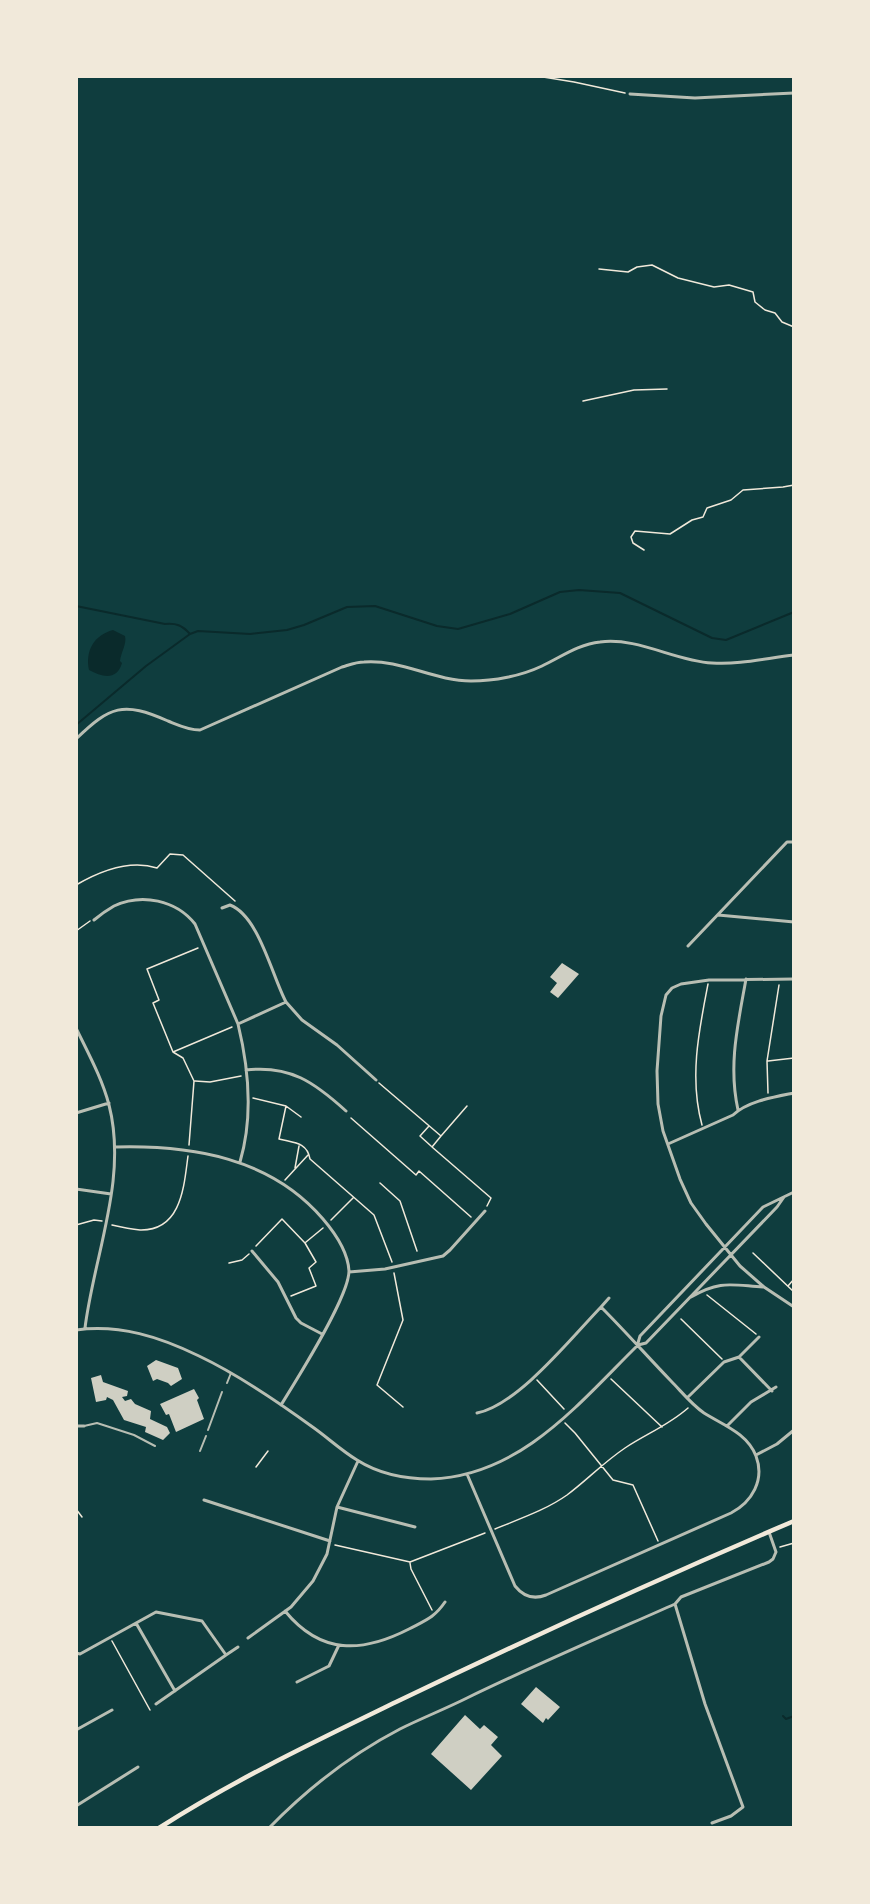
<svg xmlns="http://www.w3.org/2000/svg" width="870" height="1904" font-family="Cabin,sans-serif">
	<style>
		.water { fill: #0a2a2b }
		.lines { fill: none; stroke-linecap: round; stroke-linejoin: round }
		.stream { stroke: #0a2a2b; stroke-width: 2 }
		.building { fill: #cfcfc3 }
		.path { stroke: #f1e9da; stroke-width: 1.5 }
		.pedestrian { stroke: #b8beb3; stroke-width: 2 }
		.minor { stroke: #b8beb3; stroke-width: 3 }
		.secondary { stroke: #f1e9da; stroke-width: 4.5 }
	</style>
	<rect width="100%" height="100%" fill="#0f3d3e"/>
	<path class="water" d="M113 630 125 636C127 644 121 652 120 661L122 663C117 681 102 677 89 670 85 651 94 635 113 630Z"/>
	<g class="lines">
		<path class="stream" d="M76 606 165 624C176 623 182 625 190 634
			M76 725 146 666 190 634 198 631 250 634 287 630 304 625 347 607 375 606 437 626 458 629 510 614 560 592 579 590 620 593 712 638 726 640 794 612
			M783 1716 786 1719 794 1716"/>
	</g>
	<path class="building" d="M562 963 579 974 558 998 550 992 557 983 550 977Z
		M156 1360 178 1368 182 1379 171 1386 168 1383 157 1379 153 1381 147 1366Z
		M101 1375 103 1382 128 1391 127 1396 122 1397 125 1401 131 1399 135 1404 151 1411 150 1419 167 1427 170 1433 163 1440 145 1432 146 1427 124 1420 113 1400 107 1397 106 1400 96 1402 91 1378Z
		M194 1389 199 1398 197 1400 204 1419 176 1432 169 1414 166 1415 160 1404Z
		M536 1687 560 1707 548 1720 546 1718 543 1723 521 1704Z
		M465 1715 480 1729 484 1725 498 1737 491 1745 502 1756 471 1790 431 1754Z"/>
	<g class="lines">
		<path class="path" d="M537 76 574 82 625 93
			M599 269 628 272 637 267 652 265 678 278 714 287 729 285 753 292 755 302 765 310 775 313 782 322 794 327
			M583 401 634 390 667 389
			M644 550 633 543 631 537 635 531 670 534 692 520 703 517 707 508 731 500 743 490 783 487 794 485
			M76 885C100 871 129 859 157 868L170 854 183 855 235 901
			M76 931 90 921
			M173 1052 232 1027
			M768 1061 794 1058
			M195 1081 210 1082 241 1076
			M379 1083 441 1136 467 1106
			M768 1093 767 1061 779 985
			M253 1098 286 1106 301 1117
			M286 1106 279 1139C294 1143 307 1142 310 1159L374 1215 392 1262
			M351 1118 416 1175 419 1171 471 1217
			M702 1125C689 1078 699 1030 708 984
			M429 1126 420 1136 431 1146
			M441 1136 432 1147 491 1198 487 1206
			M189 1145 194 1081 183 1058 173 1052 153 1003 159 1000 147 969 198 948
			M295 1168 299 1146
			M285 1180 308 1155
			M380 1183 400 1201 417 1251
			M331 1220 353 1198
			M76 1225 94 1220 102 1221
			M112 1225C121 1227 131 1229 140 1230 182 1231 184 1185 188 1156
			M306 1242 323 1228
			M256 1246 282 1219 305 1243 316 1262 309 1268 316 1286 291 1296
			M753 1253 794 1292
			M229 1263 242 1260 249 1254
			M394 1273 403 1320 377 1385 403 1407
			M788 1286 794 1279
			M707 1295 756 1334
			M681 1319 722 1359
			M611 1379 662 1427
			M537 1380 564 1409
			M565 1423 575 1433 613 1480 633 1485 658 1541
			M256 1467 268 1451
			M76 1509 82 1517
			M495 1529C519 1519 546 1510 567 1495 587 1480 604 1462 625 1448 646 1434 669 1425 688 1408
			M335 1545 410 1562 485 1533
			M780 1547 794 1543
			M410 1563 411 1569 432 1610
			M112 1641 150 1710"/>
		<path class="pedestrian" d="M227 1383 231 1373
			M84 1426 97 1423 134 1435 155 1446
			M208 1430 222 1392
			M200 1451 206 1436"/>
		<path class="minor" d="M630 94 695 98 794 93
			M76 739C110 706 123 701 168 721 178 725 188 730 200 730L342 667C349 665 356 662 364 662 401 659 434 681 471 681 494 681 521 676 542 666 561 657 579 644 600 642 638 637 675 661 712 663 739 665 767 658 794 655
			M222 908 230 905C259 916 272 976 286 1002
			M718 915 794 922
			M94 920C100 915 107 910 114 906 142 893 176 900 195 924L238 1024C249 1069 253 1118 240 1162
			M688 946 787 842H794
			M794 979 709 980 681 984 672 988 666 995 661 1016 657 1071 658 1104 663 1131 680 1179 691 1203 706 1224 740 1266 764 1287 794 1307
			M238 1024 286 1002 302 1020 337 1045 376 1080
			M76 1028C88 1053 102 1078 109 1105 128 1179 94 1255 85 1328
			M246 1070C290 1065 314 1082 346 1111
			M738 1110C728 1065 738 1024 746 979
			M76 1113 109 1103
			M668 1144 733 1115C748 1101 774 1097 794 1093
			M116 1147C192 1145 271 1158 323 1219 335 1233 348 1252 349 1271 349 1297 297 1379 281 1405
			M76 1189 111 1194
			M252 1251 278 1282 296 1318 301 1323 322 1334
			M349 1272 385 1269 443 1256 450 1250 485 1211
			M691 1297C720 1280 731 1285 763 1287
			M601 1307 609 1298
			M76 1330C120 1324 160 1337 199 1356 239 1375 277 1401 314 1428 328 1438 342 1451 357 1460 379 1474 405 1479 431 1479 521 1476 579 1403 638 1345L646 1343 777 1207 784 1197
			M638 1343 640 1336 763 1207 794 1192
			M739 1357 772 1391
			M688 1397 724 1362 739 1357 759 1337
			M76 1426H84
			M727 1426 751 1402 776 1387
			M756 1455 777 1444 794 1430
			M467 1474 515 1586C523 1596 533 1600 546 1595L731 1513C752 1502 765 1480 756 1456 747 1433 723 1425 704 1413 691 1404 681 1391 671 1381 647 1356 625 1331 601 1307 572 1337 518 1405 477 1413
			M204 1500 330 1541
			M337 1507 415 1527
			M675 1604 705 1704 743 1807 731 1816 712 1823
			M285 1611C321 1655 362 1653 409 1629 426 1620 434 1618 445 1602
			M136 1623 175 1691
			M248 1638 291 1607 313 1581 327 1554 337 1507 358 1461
			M76 1653 80 1654 156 1612 202 1621 226 1655 156 1704
			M226 1655 238 1647
			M297 1682 329 1666 339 1645
			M76 1730 112 1710
			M76 1806 138 1767
			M269 1828C307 1789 352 1754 400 1729 422 1718 445 1709 467 1698 535 1665 605 1635 675 1604L681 1597 769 1562 773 1559 776 1552 769 1532"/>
		<path class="secondary" d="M159 1828C234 1780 316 1741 396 1702 527 1639 660 1578 794 1521"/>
	</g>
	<rect width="870" height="1904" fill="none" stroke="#f1e9da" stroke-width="156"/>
</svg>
